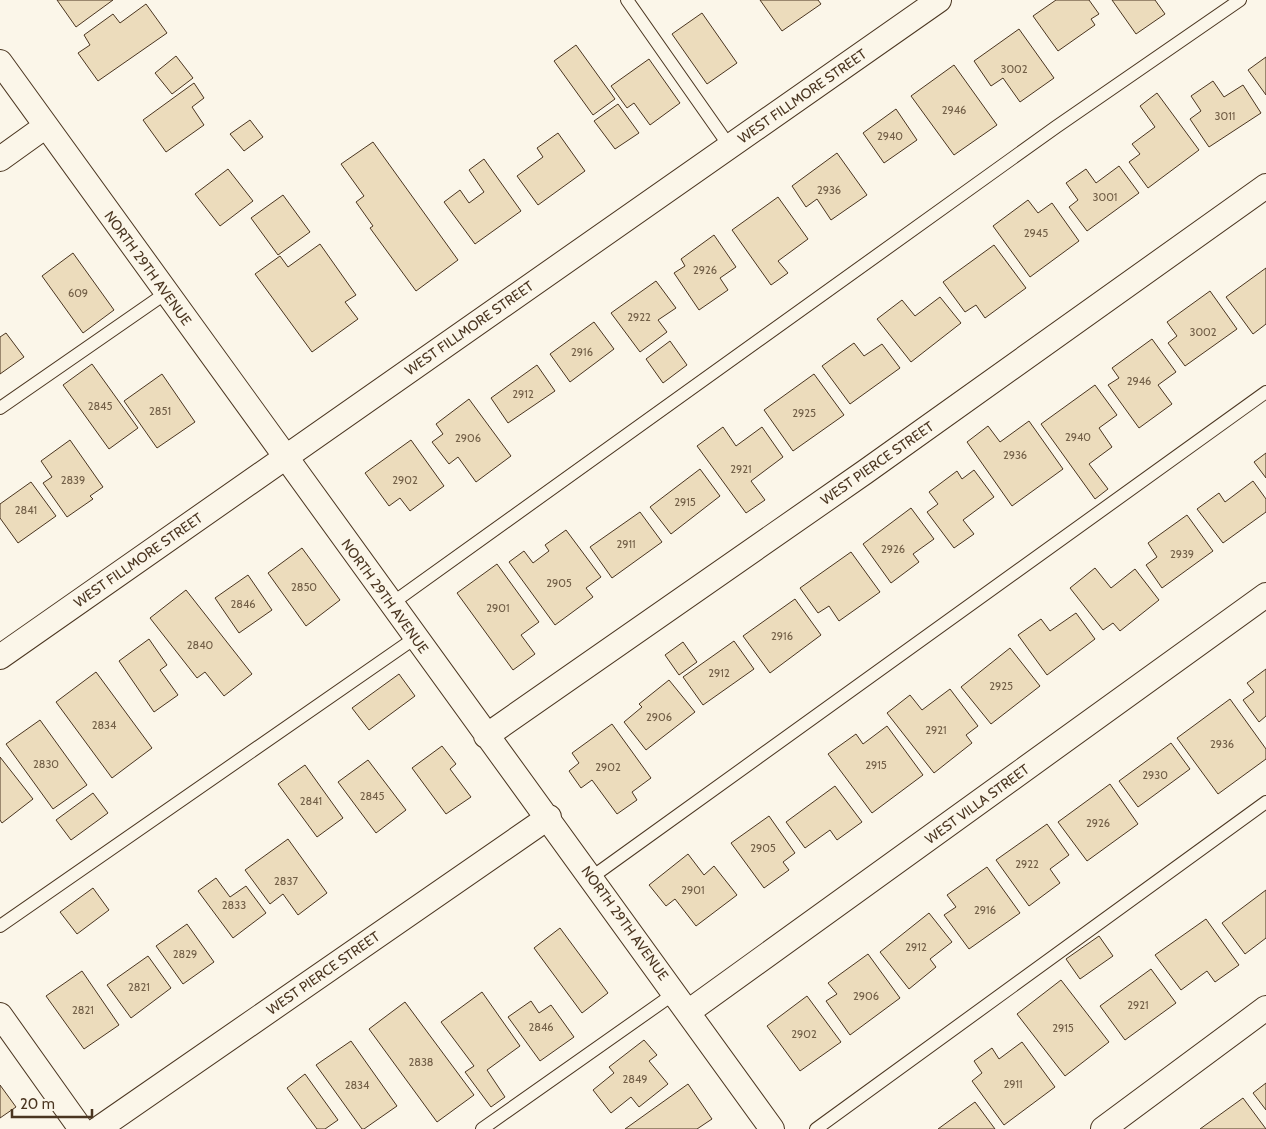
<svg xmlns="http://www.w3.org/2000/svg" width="1266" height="1129" font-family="Cabin,sans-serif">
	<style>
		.building { fill: #ecdcbc; stroke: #4a3520 }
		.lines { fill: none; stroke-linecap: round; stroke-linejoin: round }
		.service-casing { stroke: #4a3520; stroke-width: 14 }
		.minor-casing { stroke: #4a3520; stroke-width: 26 }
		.service { stroke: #fbf6e9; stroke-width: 12 }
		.minor { stroke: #fbf6e9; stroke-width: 24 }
		.labels { text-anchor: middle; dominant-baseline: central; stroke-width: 4; stroke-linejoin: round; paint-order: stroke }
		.number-label { font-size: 11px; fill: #725f47 }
		.street-label { font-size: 14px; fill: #4a3520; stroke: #fbf6e9 }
	</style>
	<rect width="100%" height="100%" fill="#fbf6e9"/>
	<path class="building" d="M57 0H113L76 27Z
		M760 0H818L821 4 782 31Z
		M1056 0H1089L1099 14 1091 19 1095 25 1058 51 1033 16Z
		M1112 0H1155L1165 14 1136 34Z
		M146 4 167 33 98 81 78 53 90 45 84 35 113 14 120 23Z
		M702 13 737 63 707 84 672 34Z
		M1019 29 1054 78 1020 102 1003 78 991 86 974 61Z
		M576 45 615 99 593 115 554 61Z
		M176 56 193 78 172 94 155 73Z
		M1266 57V95L1248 70Z
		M649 59 680 103 650 125 634 103 627 108 611 86Z
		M954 65 997 125 954 155 911 96Z
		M1213 81 1224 97 1243 85 1261 113 1209 147 1190 119 1201 111 1191 96Z
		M194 83 204 98 192 107 204 125 166 152 143 120Z
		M1157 93 1199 150 1148 188 1129 162 1140 154 1132 144 1155 127 1140 106Z
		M618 104 639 133 615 149 594 121Z
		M896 109 917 140 884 163 863 133Z
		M250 120 263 137 244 151 230 134Z
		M558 133 585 171 538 205 517 176 543 157 537 148Z
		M373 142 458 260 416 291 370 228 373 226 356 202 364 196 341 164Z
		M837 153 867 195 831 220 817 199 806 207 792 186Z
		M484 159 521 211 475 244 444 202 460 190 469 203 484 192 469 170Z
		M1119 166 1139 193 1087 231 1069 207 1078 200 1066 183 1086 169 1096 183Z
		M228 169 253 201 220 226 195 194Z
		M283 195 310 232 278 255 251 218Z
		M778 197 808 239 778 261 788 273 771 285 732 230Z
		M1028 200 1038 213 1052 203 1079 241 1030 277 993 226Z
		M714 235 736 267 720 278 728 290 699 310 674 273 685 266 681 259Z
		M320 244 356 295 345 302 358 319 312 352 255 274 280 256 288 267Z
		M994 245 1026 288 985 318 976 305 965 312 943 282Z
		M73 253 114 310 83 333 42 276Z
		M1266 268V324L1253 334 1226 297Z
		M656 281 676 308 658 320 667 332 640 352 611 313Z
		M1210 291 1237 329 1185 366 1168 343 1177 336 1167 322Z
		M940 297 961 323 911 362 877 319 902 300 915 316Z
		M594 322 614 349 570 382 550 354Z
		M6 333 24 357 0 374V337Z
		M1152 339 1176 372 1158 385 1172 404 1139 428 1108 385 1119 378 1112 368Z
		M670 341 687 365 663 383 646 359Z
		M854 343 864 356 882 344 900 368 850 404 822 366Z
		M92 364 138 428 109 449 63 385Z
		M537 365 555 391 508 423 491 398Z
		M162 374 195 422 157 448 124 401Z
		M814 374 844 415 793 451 764 410Z
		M1095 385 1117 415 1099 428 1112 447 1089 464 1108 489 1095 499 1041 424Z
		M469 399 511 456 476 482 458 457 449 464 432 442 443 434 436 424Z
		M1029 421 1063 469 1012 506 967 442 988 426 1000 442Z
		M723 427 736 446 762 427 783 457 751 481 765 500 746 513 697 446Z
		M70 440 103 487 90 496 93 499 67 517 43 483 52 477 41 461Z
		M411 440 444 486 410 511 400 498 389 506 365 473Z
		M1266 453V478L1254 462Z
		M700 469 720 496 671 534 650 507Z
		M974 470 994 497 963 520 974 534 954 548 927 512 938 504 929 492 957 471 962 479Z
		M1253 481 1266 499V512L1223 543 1197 509 1219 493 1225 502Z
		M31 482 56 516 18 543 0 518V504Z
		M911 508 934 539 913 554 919 562 891 583 863 544Z
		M640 512 662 542 612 578 590 547Z
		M1187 515 1213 551 1162 588 1146 565 1157 557 1148 543Z
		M566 530 601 577 586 588 593 597 555 625 509 562 524 551 533 563 549 551 545 545Z
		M302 548 340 600 306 626 268 573Z
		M851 552 880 592 839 621 829 606 818 613 800 588Z
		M497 564 539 622 521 635 535 654 513 670 457 593Z
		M1095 568 1111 588 1135 569 1159 600 1120 631 1113 623 1103 630 1070 588Z
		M248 575 272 610 239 633 215 598Z
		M186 590 252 674 224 696 205 672 197 678 150 618Z
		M795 599 821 635 770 673 743 636Z
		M1076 613 1095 639 1047 675 1018 635 1041 619 1050 631Z
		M149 639 167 665 160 670 178 695 154 712 119 661Z
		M734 641 754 669 703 705 683 677Z
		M683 642 697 662 679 675 665 655Z
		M1010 648 1040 686 991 724 961 687Z
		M1266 669V716L1259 722 1243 700 1254 692 1247 683Z
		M96 672 152 748 112 778 56 702Z
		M399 674 415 696 369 730 352 708Z
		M669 680 695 712 646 750 624 722 642 707 639 704Z
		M950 689 978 726 966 735 972 743 934 773 887 713 910 695 922 710Z
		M1230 699 1266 749V759L1218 794 1177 738Z
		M40 720 87 785 53 809 6 744Z
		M612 724 651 778 632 792 637 800 617 814 592 780 581 788 569 771 579 763 572 753Z
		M887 726 923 775 872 813 828 754 856 734 863 744Z
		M1171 743 1190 769 1138 807 1119 781Z
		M442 746 456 764 450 769 471 797 446 814 412 768Z
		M0 757 33 799 2 823 0 820Z
		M368 760 406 810 376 833 338 782Z
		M305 765 343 818 317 837 278 784Z
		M1110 784 1138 824 1087 861 1058 822Z
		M835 786 862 822 837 840 830 830 805 848 786 822Z
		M93 793 108 813 71 840 56 820Z
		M769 816 795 853 783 862 789 870 764 888 731 843Z
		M1047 824 1069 855 1050 869 1060 883 1029 906 996 860Z
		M288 839 327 893 298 915 283 894 270 904 245 870Z
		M688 854 704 875 714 866 737 895 696 926 675 899 666 906 649 885Z
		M987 867 1020 913 969 949 944 915 956 907 947 895Z
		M216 878 230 897 246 886 266 913 233 938 198 891Z
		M93 888 109 910 77 934 60 912Z
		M1266 890V938L1245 954 1222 923Z
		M929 913 952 942 930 959 936 967 909 989 880 952Z
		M1206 919 1239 965 1215 982 1207 971 1181 990 1155 955Z
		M187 924 214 962 183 984 156 946Z
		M560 928 608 993 582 1013 534 948Z
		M1099 936 1113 956 1080 979 1066 959Z
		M868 954 900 998 850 1035 826 1001 837 994 828 983Z
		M148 956 171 988 131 1018 107 985Z
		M1151 969 1176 1003 1125 1040 1100 1006Z
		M82 971 119 1025 84 1049 46 996Z
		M1061 980 1109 1042 1065 1076 1017 1014Z
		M482 992 520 1046 487 1070 505 1097 491 1107 465 1072 474 1066 441 1022Z
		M807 996 841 1042 800 1071 767 1026Z
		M531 1001 539 1013 551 1005 574 1037 540 1061 508 1017Z
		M405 1002 474 1095 437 1122 369 1029Z
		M644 1040 657 1055 649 1061 668 1084 639 1107 631 1097 611 1113 593 1090 614 1073 609 1067Z
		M351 1041 397 1106 364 1129H362L316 1065Z
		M1022 1042 1055 1087 1004 1125 972 1081 982 1073 974 1061 992 1048 999 1059Z
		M305 1074 338 1120 325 1129H317L287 1088Z
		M1266 1083V1110L1253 1093Z
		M688 1084 712 1119 697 1129H625Z
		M0 1085 16 1107 0 1118Z
		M1243 1098 1266 1129H1200Z
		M975 1102 995 1129H938Z"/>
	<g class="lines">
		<defs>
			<path id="service" d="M627 0 730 147
				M0 408 166 293
				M391 604 1056 127 1240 0
				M592 877 1266 392
				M0 926 415 638
				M482 1129 675 993
				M816 1129 1266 802"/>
			<path id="minor" d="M0 62 772 1129
				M0 159 46 126
				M0 657 939 0
				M486 736 865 472 1266 186
				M688 1012 1266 595
				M0 1015 81 1129
				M98 1129 549 817
				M1103 1129 1266 1008"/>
		</defs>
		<use href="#service" class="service-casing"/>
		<use href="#minor" class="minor-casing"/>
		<use href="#service" class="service"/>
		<use href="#minor" class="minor"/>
	</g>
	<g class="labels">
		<g class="number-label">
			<text x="1014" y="69">3002</text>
			<text x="954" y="110">2946</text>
			<text x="1225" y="116">3011</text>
			<text x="890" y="136">2940</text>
			<text x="829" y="190">2936</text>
			<text x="1105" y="197">3001</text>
			<text x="1036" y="233">2945</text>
			<text x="705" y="270">2926</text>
			<text x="78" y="293">609</text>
			<text x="639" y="317">2922</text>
			<text x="1203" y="332">3002</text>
			<text x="582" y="352">2916</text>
			<text x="1139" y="381">2946</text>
			<text x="523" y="394">2912</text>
			<text x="100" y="406">2845</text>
			<text x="160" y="411">2851</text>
			<text x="804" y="413">2925</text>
			<text x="1078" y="437">2940</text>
			<text x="468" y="438">2906</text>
			<text x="1015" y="455">2936</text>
			<text x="741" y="469">2921</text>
			<text x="73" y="480">2839</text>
			<text x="405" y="480">2902</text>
			<text x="685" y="502">2915</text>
			<text x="26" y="510">2841</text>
			<text x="626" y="544">2911</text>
			<text x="893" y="549">2926</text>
			<text x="1182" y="554">2939</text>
			<text x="559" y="583">2905</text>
			<text x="304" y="587">2850</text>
			<text x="243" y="604">2846</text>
			<text x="498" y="608">2901</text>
			<text x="782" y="636">2916</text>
			<text x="200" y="645">2840</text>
			<text x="719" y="673">2912</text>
			<text x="1001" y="686">2925</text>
			<text x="659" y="717">2906</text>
			<text x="104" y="725">2834</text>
			<text x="936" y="730">2921</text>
			<text x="1222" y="744">2936</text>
			<text x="46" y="764">2830</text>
			<text x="876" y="765">2915</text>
			<text x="608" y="767">2902</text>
			<text x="1155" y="775">2930</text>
			<text x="372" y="796">2845</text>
			<text x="311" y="801">2841</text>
			<text x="1098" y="823">2926</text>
			<text x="763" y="848">2905</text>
			<text x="1027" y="864">2922</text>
			<text x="286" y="881">2837</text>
			<text x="693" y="890">2901</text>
			<text x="234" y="905">2833</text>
			<text x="985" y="910">2916</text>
			<text x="916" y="947">2912</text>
			<text x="185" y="954">2829</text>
			<text x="139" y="987">2821</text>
			<text x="866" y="996">2906</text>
			<text x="1138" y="1005">2921</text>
			<text x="83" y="1010">2821</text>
			<text x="541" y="1027">2846</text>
			<text x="1063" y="1028">2915</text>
			<text x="804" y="1034">2902</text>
			<text x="421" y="1062">2838</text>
			<text x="635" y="1079">2849</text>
			<text x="1013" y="1084">2911</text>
			<text x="357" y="1085">2834</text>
		</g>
		<g class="street-label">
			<text transform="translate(802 96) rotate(-35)">WEST FILLMORE STREET</text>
			<text transform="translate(148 268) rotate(54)">NORTH 29TH AVENUE</text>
			<text transform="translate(469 328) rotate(-35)">WEST FILLMORE STREET</text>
			<text transform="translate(877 463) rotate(-35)">WEST PIERCE STREET</text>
			<text transform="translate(138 560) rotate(-35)">WEST FILLMORE STREET</text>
			<text transform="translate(385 596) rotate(54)">NORTH 29TH AVENUE</text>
			<text transform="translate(977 804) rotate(-36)">WEST VILLA STREET</text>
			<text transform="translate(625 923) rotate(54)">NORTH 29TH AVENUE</text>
			<text transform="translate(323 973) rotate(-35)">WEST PIERCE STREET</text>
		</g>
	</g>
	<path d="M12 1109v8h80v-8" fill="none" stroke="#4a3520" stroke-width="2.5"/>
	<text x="20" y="1109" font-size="15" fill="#4a3520" stroke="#fbf6e9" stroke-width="4" paint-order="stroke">20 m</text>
</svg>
